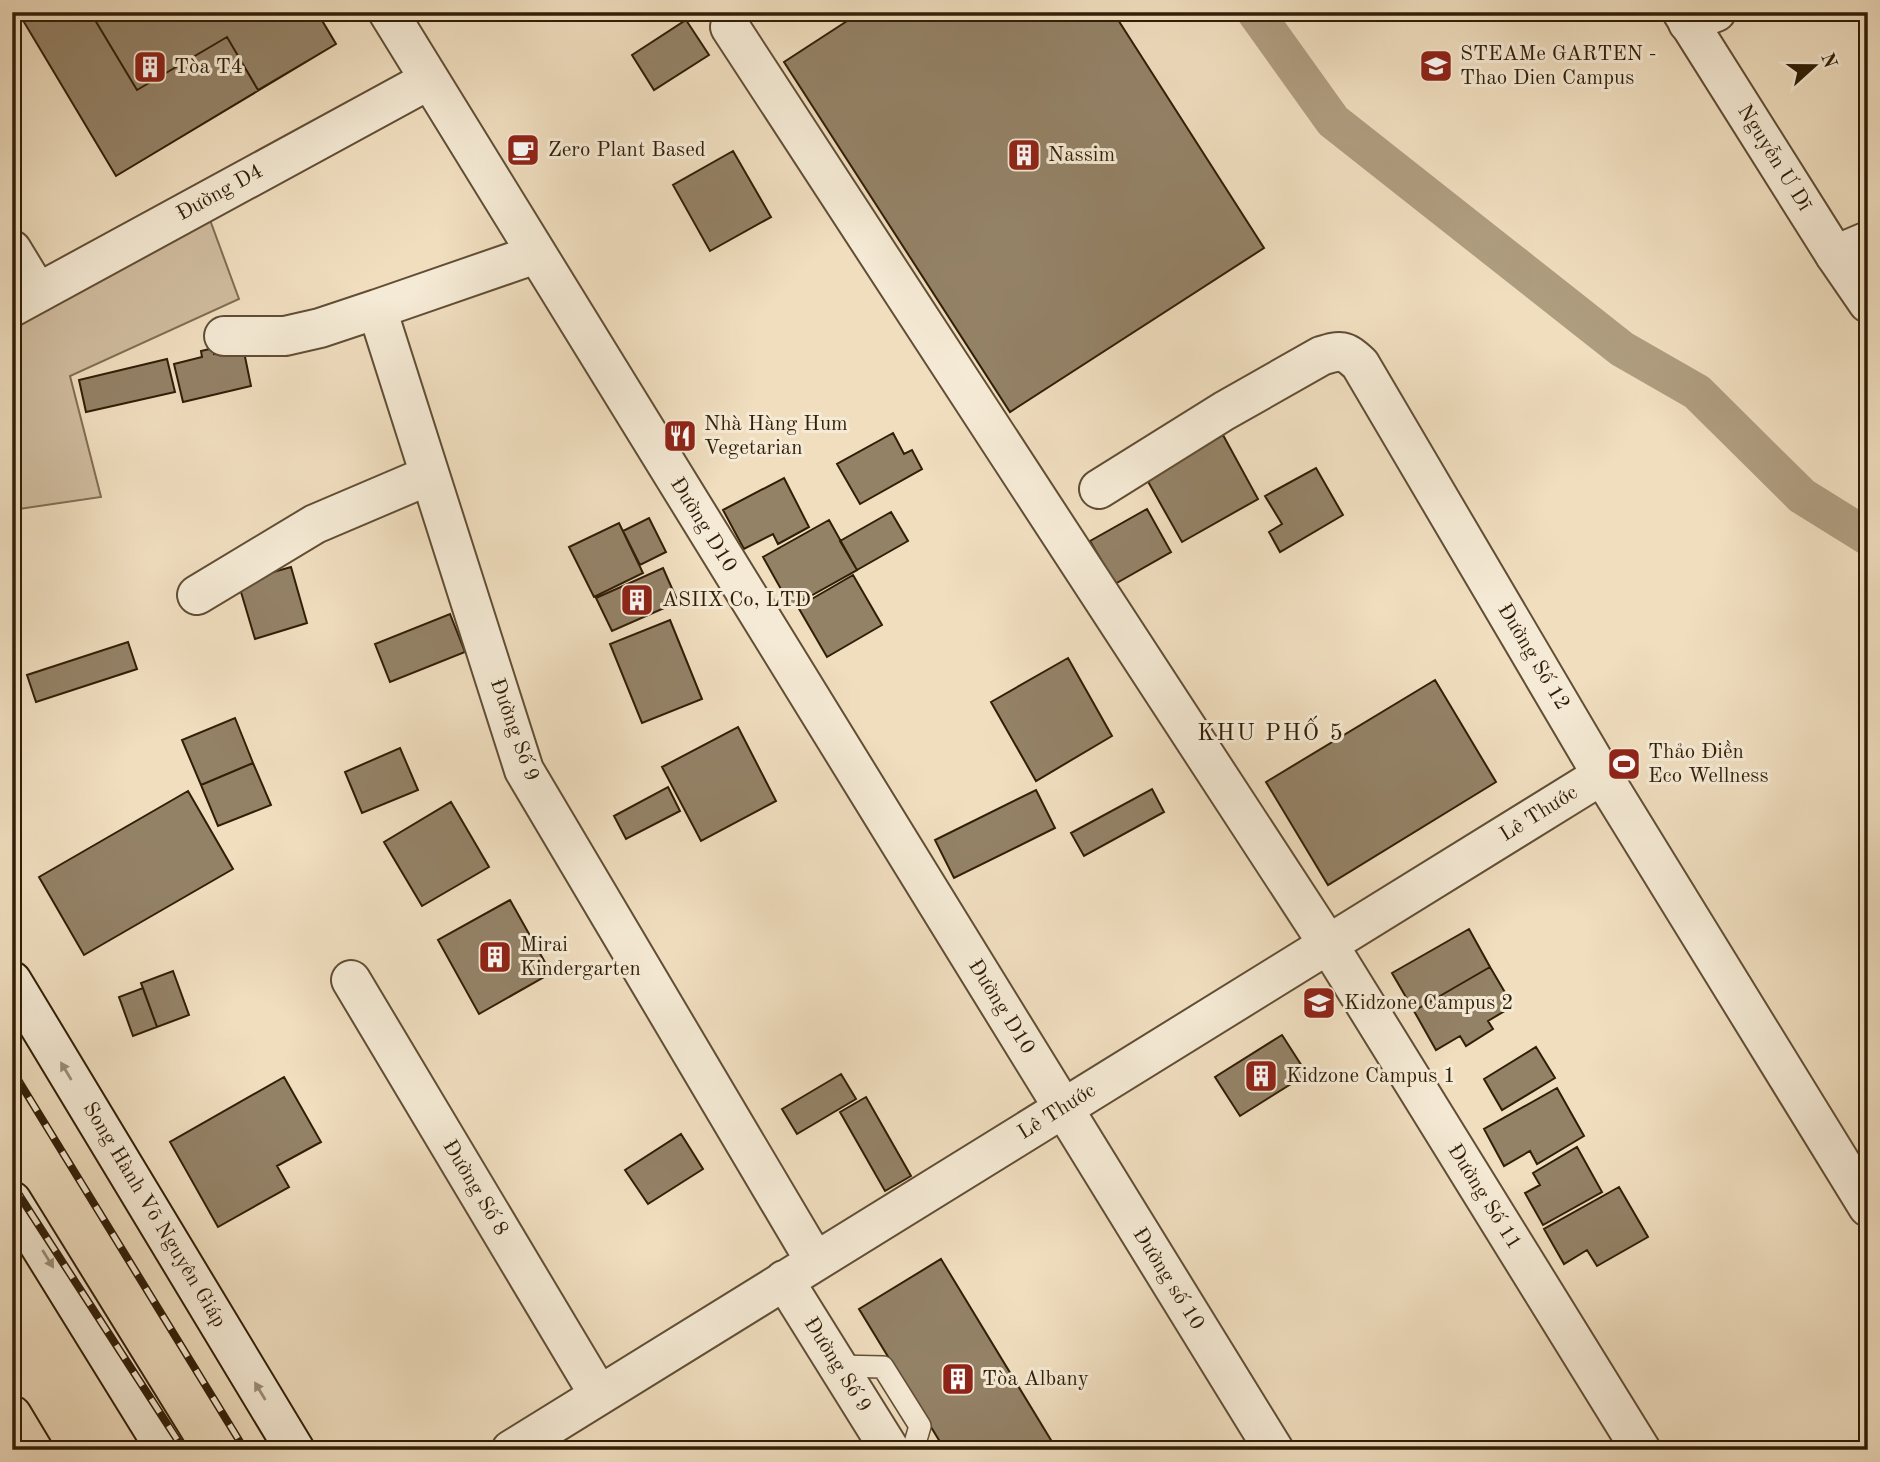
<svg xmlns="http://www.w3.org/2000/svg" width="1880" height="1462" font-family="'Old Standard TT',serif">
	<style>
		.green { fill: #d0bda0; stroke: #806e54; stroke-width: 2 }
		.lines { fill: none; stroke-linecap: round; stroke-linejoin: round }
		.canal { stroke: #af9d80; stroke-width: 37 }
		.building { fill: #948267; stroke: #311e07; stroke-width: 2 }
		.service-casing { stroke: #614e35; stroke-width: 24 }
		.minor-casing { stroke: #614e35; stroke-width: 42 }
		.tertiary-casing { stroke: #614e35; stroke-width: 42 }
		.secondary-casing { stroke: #311e07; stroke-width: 42 }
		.trunk-casing { stroke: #311e07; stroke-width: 42 }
		.service { stroke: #f5ead5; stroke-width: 21 }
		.minor { stroke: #f5ead5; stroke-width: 38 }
		.tertiary { stroke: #f5ead5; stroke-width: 38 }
		.secondary { stroke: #f5ead5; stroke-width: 38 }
		.trunk { stroke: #f0debf; stroke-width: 38 }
		.rail-casing { stroke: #311e07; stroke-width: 8 }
		.rail { stroke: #f5ead5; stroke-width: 5; stroke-dasharray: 16; stroke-linecap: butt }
		.oneway { fill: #9d8e78 }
		.labels { text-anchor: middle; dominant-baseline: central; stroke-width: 6; stroke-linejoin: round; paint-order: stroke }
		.poi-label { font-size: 21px; fill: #311e07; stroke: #f5ead5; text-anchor: start }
		.street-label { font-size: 21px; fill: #311e07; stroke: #f5ead5 }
		.neighbourhood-label { font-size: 23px; letter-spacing: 2px; fill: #311e07; stroke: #f5ead5 }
	</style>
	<rect width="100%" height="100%" fill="#f0debf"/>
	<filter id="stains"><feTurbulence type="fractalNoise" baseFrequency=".00286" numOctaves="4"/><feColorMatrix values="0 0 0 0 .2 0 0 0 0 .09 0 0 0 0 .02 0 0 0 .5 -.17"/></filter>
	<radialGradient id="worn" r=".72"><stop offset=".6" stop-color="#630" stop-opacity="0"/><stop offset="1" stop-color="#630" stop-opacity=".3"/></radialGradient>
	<path class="green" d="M206 209 239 299 70 376 101 497 12 510V318Z"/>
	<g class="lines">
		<path class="canal" d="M1255 12 1333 121 1622 349 1697 392 1802 496 1868 537"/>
	</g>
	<path class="building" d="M18 12H317L336 44 116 176Z
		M108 12H317L336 44 258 90 227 37 137 90 95 20Z
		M861 12H1113L1264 248 1010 412 784 62Z
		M686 20 709 55 654 90 632 55Z
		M733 151 771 217 710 251 673 185Z
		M243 347 251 386 183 402 174 364 202 357 201 351 214 348V354Z
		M167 359 175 392 86 412 79 380Z
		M893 433 904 454 912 450 922 469 860 504 837 464Z
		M1223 435 1258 499 1182 542 1146 478Z
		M1316 468 1343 515 1280 552 1269 532 1282 524 1265 496Z
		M784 478 809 527 778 544 773 534 744 549 723 510Z
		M1147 509 1171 552 1115 584 1090 541Z
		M891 512 908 541 857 570 840 541Z
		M649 518 666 552 640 565 623 531Z
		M829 520 857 570 791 607 763 557Z
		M619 523 643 573 594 597 569 547Z
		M291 567 307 623 255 639 238 582Z
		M663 568 678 602 612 631 596 598Z
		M853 575 882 625 827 657 798 607Z
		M450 614 465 652 390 682 375 644Z
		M670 620 702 699 642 723 610 644Z
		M128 642 137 669 36 702 27 675Z
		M1068 658 1112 736 1036 781 991 702Z
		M1435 680 1496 782 1328 885 1266 782Z
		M235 718 253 763 201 785 182 740Z
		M738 727 776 801 701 841 662 767Z
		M400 748 418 790 362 813 345 772Z
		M253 763 271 805 218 826 201 785Z
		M668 787 680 811 626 839 614 816Z
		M1152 789 1164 812 1084 856 1071 833Z
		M1036 790 1055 828 954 878 935 840Z
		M188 791 233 869 84 955 39 877Z
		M451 802 489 867 422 906 384 842Z
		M510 900 551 973 479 1014 438 940Z
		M1469 929 1490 967 1414 1011 1392 973Z
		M1490 967 1513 1006 1488 1021 1493 1029 1466 1046 1460 1036 1436 1050 1414 1011Z
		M173 971 189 1015 157 1027 141 983Z
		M143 988 157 1027 133 1036 119 997Z
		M1282 1035 1307 1074 1240 1116 1215 1077Z
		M1536 1047 1555 1078 1502 1110 1484 1079Z
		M841 1074 856 1099 797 1134 782 1109Z
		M284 1077 321 1142 277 1166 289 1187 218 1227 170 1142Z
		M1557 1088 1584 1136 1537 1164 1530 1151 1504 1166 1484 1129Z
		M866 1097 911 1176 885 1191 840 1112Z
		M681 1134 703 1169 648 1204 625 1170Z
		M1577 1147 1602 1192 1543 1225 1525 1193 1540 1185 1533 1173Z
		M1619 1187 1648 1237 1597 1266 1587 1250 1564 1264 1544 1229Z
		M941 1259 1057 1450H945L859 1309Z"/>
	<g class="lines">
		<defs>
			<path id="service" d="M837 1366 883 1367 920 1426 913 1450"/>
			<path id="minor" d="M388 12 1274 1450
				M1688 23 1716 12
				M730 27 1328 944 1641 1450
				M12 250 38 293
				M536 254 377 309 524 770 815 1261
				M1835 255 1868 241
				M12 307 429 80
				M224 336H285L320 328 377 309
				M1099 489 1224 411 1321 356C1341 350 1344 349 1360 364L1602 775 1868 1207
				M197 595 315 524 430 475
				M351 980 599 1395
				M784 1280 890 1450
				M511 1450 1602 775"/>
			<path id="tertiary" d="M1682 12 1835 255 1868 303"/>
			<path id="secondary" d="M12 981 295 1450
				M12 1201 166 1450"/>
			<path id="trunk" d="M12 1415 33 1450"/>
		</defs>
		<use href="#service" class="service-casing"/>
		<use href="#minor" class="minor-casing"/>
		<use href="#tertiary" class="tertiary-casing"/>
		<use href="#secondary" class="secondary-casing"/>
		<use href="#trunk" class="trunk-casing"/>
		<use href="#service" class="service"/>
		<use href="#minor" class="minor"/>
		<use href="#tertiary" class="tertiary"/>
		<use href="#secondary" class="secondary"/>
		<use href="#trunk" class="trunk"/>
		<defs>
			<path id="rail" d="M12 1070 245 1450
				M12 1184 184 1450"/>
		</defs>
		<use href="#rail" class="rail-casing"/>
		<use href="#rail" class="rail"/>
	</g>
	<defs><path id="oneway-solid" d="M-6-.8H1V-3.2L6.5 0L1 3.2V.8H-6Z" transform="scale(1.75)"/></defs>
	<g class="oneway">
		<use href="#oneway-solid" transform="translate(66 1071) rotate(-121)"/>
		<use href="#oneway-solid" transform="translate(48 1259) rotate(58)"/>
		<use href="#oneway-solid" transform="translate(260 1391) rotate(-121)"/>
	</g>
	<defs>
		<symbol id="school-square" viewBox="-11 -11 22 22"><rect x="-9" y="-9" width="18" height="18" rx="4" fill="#8f2418" stroke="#f5ead5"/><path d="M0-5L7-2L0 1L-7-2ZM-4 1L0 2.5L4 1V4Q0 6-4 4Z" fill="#fff"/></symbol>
		<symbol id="building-square" viewBox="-11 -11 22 22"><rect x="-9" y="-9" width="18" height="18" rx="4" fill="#8f2418" stroke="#f5ead5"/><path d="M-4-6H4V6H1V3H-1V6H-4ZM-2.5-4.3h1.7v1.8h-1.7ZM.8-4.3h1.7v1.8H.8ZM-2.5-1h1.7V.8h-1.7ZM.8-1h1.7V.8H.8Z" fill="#fff"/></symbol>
		<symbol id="cafe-square" viewBox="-11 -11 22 22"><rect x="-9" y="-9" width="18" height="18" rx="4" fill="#8f2418" stroke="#f5ead5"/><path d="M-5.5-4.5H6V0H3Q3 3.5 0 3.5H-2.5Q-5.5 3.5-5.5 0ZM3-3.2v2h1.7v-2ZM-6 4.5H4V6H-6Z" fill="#fff"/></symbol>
		<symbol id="restaurant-square" viewBox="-11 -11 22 22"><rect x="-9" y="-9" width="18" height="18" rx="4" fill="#8f2418" stroke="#f5ead5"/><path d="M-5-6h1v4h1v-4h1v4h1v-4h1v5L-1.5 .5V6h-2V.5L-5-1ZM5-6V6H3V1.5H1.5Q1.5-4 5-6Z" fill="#fff"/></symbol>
		<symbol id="stadium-square" viewBox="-11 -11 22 22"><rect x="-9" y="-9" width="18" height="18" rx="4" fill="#8f2418" stroke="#f5ead5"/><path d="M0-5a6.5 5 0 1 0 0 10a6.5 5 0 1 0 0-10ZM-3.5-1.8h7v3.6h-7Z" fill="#fff"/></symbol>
	</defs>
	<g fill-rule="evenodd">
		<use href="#school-square" x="1417" y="47" width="38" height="38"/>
		<use href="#building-square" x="131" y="48" width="38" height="38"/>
		<use href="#cafe-square" x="504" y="131" width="38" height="38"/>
		<use href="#building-square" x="1005" y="136" width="38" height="38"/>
		<use href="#restaurant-square" x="661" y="417" width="38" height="38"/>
		<use href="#building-square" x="618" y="581" width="38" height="38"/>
		<use href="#stadium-square" x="1605" y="745" width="38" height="38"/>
		<use href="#building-square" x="476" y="938" width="38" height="38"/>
		<use href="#school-square" x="1300" y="984" width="38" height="38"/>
		<use href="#building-square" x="1242" y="1057" width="38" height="38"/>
		<use href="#building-square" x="939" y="1360" width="38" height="38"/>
	</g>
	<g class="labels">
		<g class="poi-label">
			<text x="1460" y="54">STEAMe GARTEN -<tspan x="1460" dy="24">Thao Dien Campus</tspan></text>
			<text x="174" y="67">Tòa T4</text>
			<text x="548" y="150">Zero Plant Based</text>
			<text x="1048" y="155">Nassim</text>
			<text x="704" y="424">Nhà Hàng Hum<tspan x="704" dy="24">Vegetarian</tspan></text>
			<text x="662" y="600">ASIIX Co, LTD</text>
			<text x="1648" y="752">Thảo Điền<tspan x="1648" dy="24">Eco Wellness</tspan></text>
			<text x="520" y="945">Mirai<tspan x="520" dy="24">Kindergarten</tspan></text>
			<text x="1344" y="1003">Kidzone Campus 2</text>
			<text x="1286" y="1076">Kidzone Campus 1</text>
			<text x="982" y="1379">Tòa Albany</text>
		</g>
		<g class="street-label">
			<text transform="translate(1774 158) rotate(58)">Nguyễn Ư Dĩ</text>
			<text transform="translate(220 193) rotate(-29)">Đường D4</text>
			<text transform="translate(703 525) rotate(58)">Đường D10</text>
			<text transform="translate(1533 657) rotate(59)">Đường Số 12</text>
			<text transform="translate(514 730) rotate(70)">Đường Số 9</text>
			<text transform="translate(1539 814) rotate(-32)">Lê Thước</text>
			<text transform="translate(1001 1007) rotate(58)">Đường D10</text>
			<text transform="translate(1057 1112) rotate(-32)">Lê Thước</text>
			<text transform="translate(475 1188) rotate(59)">Đường Số 8</text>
			<text transform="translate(1484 1197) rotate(58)">Đường Số 11</text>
			<text transform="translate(154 1215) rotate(59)">Song Hành Võ Nguyên Giáp</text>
			<text transform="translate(1168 1279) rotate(58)">Đường số 10</text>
			<text transform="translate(837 1365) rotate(58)">Đường Số 9</text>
		</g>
		<g class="neighbourhood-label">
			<text x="1271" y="733">KHU PHỐ 5</text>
		</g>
	</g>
	<rect width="1880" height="1462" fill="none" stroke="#f0debf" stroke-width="42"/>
	<rect x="14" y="14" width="1852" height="1434" fill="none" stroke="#311e07" stroke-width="3.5"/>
	<rect x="21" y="21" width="1838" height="1420" fill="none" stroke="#311e07" stroke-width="2"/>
	<g transform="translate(1814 66) rotate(69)" stroke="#f5ead5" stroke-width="5" paint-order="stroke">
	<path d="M0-5L12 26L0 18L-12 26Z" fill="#311e07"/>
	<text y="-10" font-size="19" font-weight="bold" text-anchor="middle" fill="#311e07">N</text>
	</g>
	<rect width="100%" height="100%" filter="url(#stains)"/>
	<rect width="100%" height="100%" fill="url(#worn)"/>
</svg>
